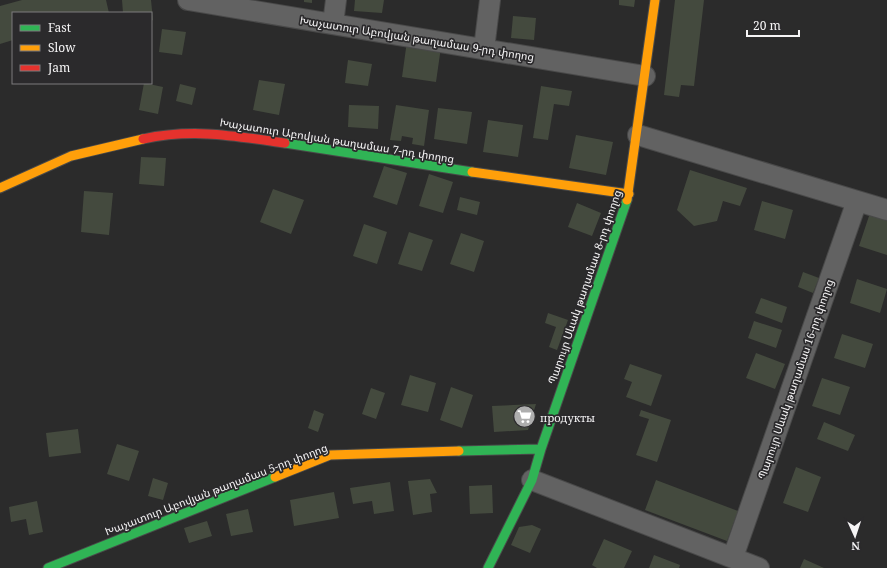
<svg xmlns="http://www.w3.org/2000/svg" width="887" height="568" font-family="'Noto Serif','Noto Sans Armenian',serif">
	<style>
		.building { fill: #444a3e }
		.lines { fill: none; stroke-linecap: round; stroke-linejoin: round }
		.street-casing { stroke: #494949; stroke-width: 22 }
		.fast-casing { stroke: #494949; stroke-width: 11 }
		.slow-casing { stroke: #494949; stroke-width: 11 }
		.jam-casing { stroke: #494949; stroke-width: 11 }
		.street { stroke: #626262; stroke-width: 20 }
		.fast { stroke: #30b455; stroke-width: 9 }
		.slow { stroke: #ff9f0a; stroke-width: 9 }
		.jam { stroke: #e5322d; stroke-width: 9 }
		.labels { text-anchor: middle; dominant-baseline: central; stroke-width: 3.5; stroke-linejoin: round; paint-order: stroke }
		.street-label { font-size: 11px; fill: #f5f4f5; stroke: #2b2a2c }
		.poi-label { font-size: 11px; fill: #f5f4f5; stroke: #2b2a2c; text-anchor: start }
	</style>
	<rect width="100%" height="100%" fill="#2b2b2b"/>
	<path class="building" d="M22 0H106L109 13H13V40L0 44V6Z
		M122 0H151L153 20 151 21V13H123Z
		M304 0H312V3L304 2Z
		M355 0H384L382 13 354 11Z
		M619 0H635L634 7 619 5Z
		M675 0H704L694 86 681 85 679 97 664 95Z
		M513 16 536 18 534 40 511 38Z
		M162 29 186 32 182 55 159 52Z
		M407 41 419 43 418 49 430 50V45L441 47 436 82 402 77Z
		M348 60 372 64 368 86 345 83Z
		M259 80 285 84 279 115 253 110Z
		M144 83 163 87 158 114 139 110Z
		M180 84 196 88 192 105 176 101Z
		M541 86 572 91 569 106 554 104 548 140 533 138Z
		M349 105 379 106 378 129 348 127Z
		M396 105 429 110 424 146 412 144 413 138 402 136 401 141 390 140Z
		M438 108 472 112 467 144 434 139Z
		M488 120 523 125 518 157 483 152Z
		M576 135 613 142 606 175 569 168Z
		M141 157 166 158 164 186 139 184Z
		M384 166 407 173 397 205 373 197Z
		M690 170 747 188 740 206 723 201 717 221 694 226 677 210Z
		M429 174 453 182 443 213 419 206Z
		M273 189 304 200 291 234 260 222Z
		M84 191 113 193 109 235 81 232Z
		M460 197 480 202 477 215 457 210Z
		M762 201 793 210 785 239 754 230Z
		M577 203 601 213 592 236 568 227Z
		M870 213 887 219V255L859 246Z
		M364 224 387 232 377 264 353 256Z
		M409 232 433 240 422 271 398 264Z
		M461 233 484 241 474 272 450 264Z
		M803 272 819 278 813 293 798 287Z
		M857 279 887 289 880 313 850 303Z
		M761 298 787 307 782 323 755 313Z
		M548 313 568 320 557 350 549 347 556 327 545 323Z
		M754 321 782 330 776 348 748 338Z
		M842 334 873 344 865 368 834 358Z
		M756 353 785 364 775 389 746 378Z
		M630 364 662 375 651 406 626 397 632 382 624 379Z
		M410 375 436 383 428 412 401 405Z
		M822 378 850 387 840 415 812 406Z
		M451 387 473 395 462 428 440 420Z
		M371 388 385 393 376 419 362 414Z
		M536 404 528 430 494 432 492 406Z
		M314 410 324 414 318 432 308 428Z
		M641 410 671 420 657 462 636 455 649 419 639 416Z
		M824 422 855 435 848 451 817 439Z
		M78 429 81 453 49 457 46 433Z
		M117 444 139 451 129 481 107 474Z
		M796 467 821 477 808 512 783 503Z
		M153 478 168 483 163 500 148 496Z
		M430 479 437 493 430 494 432 512 413 515 408 481Z
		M656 480 738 511 727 541 645 510Z
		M390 482 394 511 374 514 372 501 353 504 350 488Z
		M492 485 493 513 470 514 469 486Z
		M334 492 339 518 294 526 290 500Z
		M37 501 43 532 29 535 26 519 11 522 9 507Z
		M248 509 253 532 231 536 226 514Z
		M207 521 212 536 189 543 184 528Z
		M532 525 541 529 530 553 511 545 519 527Z
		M604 539 632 551 624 568H597L592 565Z
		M654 555 680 565 679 568H649Z
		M804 559 824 568H800Z"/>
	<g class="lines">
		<defs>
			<path id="street" d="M188 0 645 76
				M333 24 336 0
				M484 49 490 0
				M638 135 887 210
				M532 480 759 568
				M733 557 857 201"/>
			<path id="fast" d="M285 143 472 172
				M459 451 541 449
				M48 568 275 477
				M488 568 532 480 541 449 627 200"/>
			<path id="slow" d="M472 172 629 194
				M0 188 71 156 143 139
				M627 200 655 0
				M275 477 330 455 459 451"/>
			<path id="jam" d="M143 139C193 128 235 136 285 143"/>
		</defs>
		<use href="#street" class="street-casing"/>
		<use href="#fast" class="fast-casing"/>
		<use href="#slow" class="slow-casing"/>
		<use href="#jam" class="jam-casing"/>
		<use href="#street" class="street"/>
		<use href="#fast" class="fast"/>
		<use href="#slow" class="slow"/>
		<use href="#jam" class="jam"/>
	</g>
	<defs>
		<symbol id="supermarket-disc" viewBox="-11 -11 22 22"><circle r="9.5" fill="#aeaeae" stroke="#2b2a2c"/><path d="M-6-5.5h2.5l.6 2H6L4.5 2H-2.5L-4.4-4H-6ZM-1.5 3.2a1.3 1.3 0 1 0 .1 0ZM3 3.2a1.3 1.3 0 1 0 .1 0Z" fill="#fff"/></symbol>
	</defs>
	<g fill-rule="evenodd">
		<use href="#supermarket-disc" x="512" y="404" width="25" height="25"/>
	</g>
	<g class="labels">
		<g class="street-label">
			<text transform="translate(417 38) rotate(9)">Խաչատուր Աբովյան թաղամաս 9-րդ փողոց</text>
			<text transform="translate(337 140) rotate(9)">Խաչատուր Աբովյան թաղամաս 7-րդ փողոց</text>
			<text transform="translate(584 287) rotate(-71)">Պարույր Սևակ թաղամաս 8-րդ փողոց</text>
			<text transform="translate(795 379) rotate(-71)">Պարույր Սևակ թաղամաս 16-րդ փողոց</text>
			<text transform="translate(216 489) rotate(-21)">Խաչատուր Աբովյան թաղամաս 5-րդ փողոց</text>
		</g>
		<g class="poi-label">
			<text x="540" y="417">продукты</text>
		</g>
	</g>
	<rect x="12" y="12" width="140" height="72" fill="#2b2a2c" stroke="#7c7b7c"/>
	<rect x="20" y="25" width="20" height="6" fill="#30b455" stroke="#7c7b7c"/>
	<text x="48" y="32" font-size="12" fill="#f5f4f5">Fast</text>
	<rect x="20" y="45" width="20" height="6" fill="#ff9f0a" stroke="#7c7b7c"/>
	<text x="48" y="52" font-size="12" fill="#f5f4f5">Slow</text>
	<rect x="20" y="65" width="20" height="6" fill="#e5322d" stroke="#7c7b7c"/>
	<text x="48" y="72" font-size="12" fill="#f5f4f5">Jam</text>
	<g transform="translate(855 536) rotate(177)" stroke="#2b2a2c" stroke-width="3" paint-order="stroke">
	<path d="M0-3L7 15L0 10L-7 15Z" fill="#f5f4f5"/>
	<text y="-6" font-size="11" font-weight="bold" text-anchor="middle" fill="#f5f4f5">N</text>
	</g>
	<path d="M747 30v6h52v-6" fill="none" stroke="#f5f4f5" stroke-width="2"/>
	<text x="753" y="30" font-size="12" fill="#f5f4f5" stroke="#2b2a2c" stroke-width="3" paint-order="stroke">20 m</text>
</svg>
